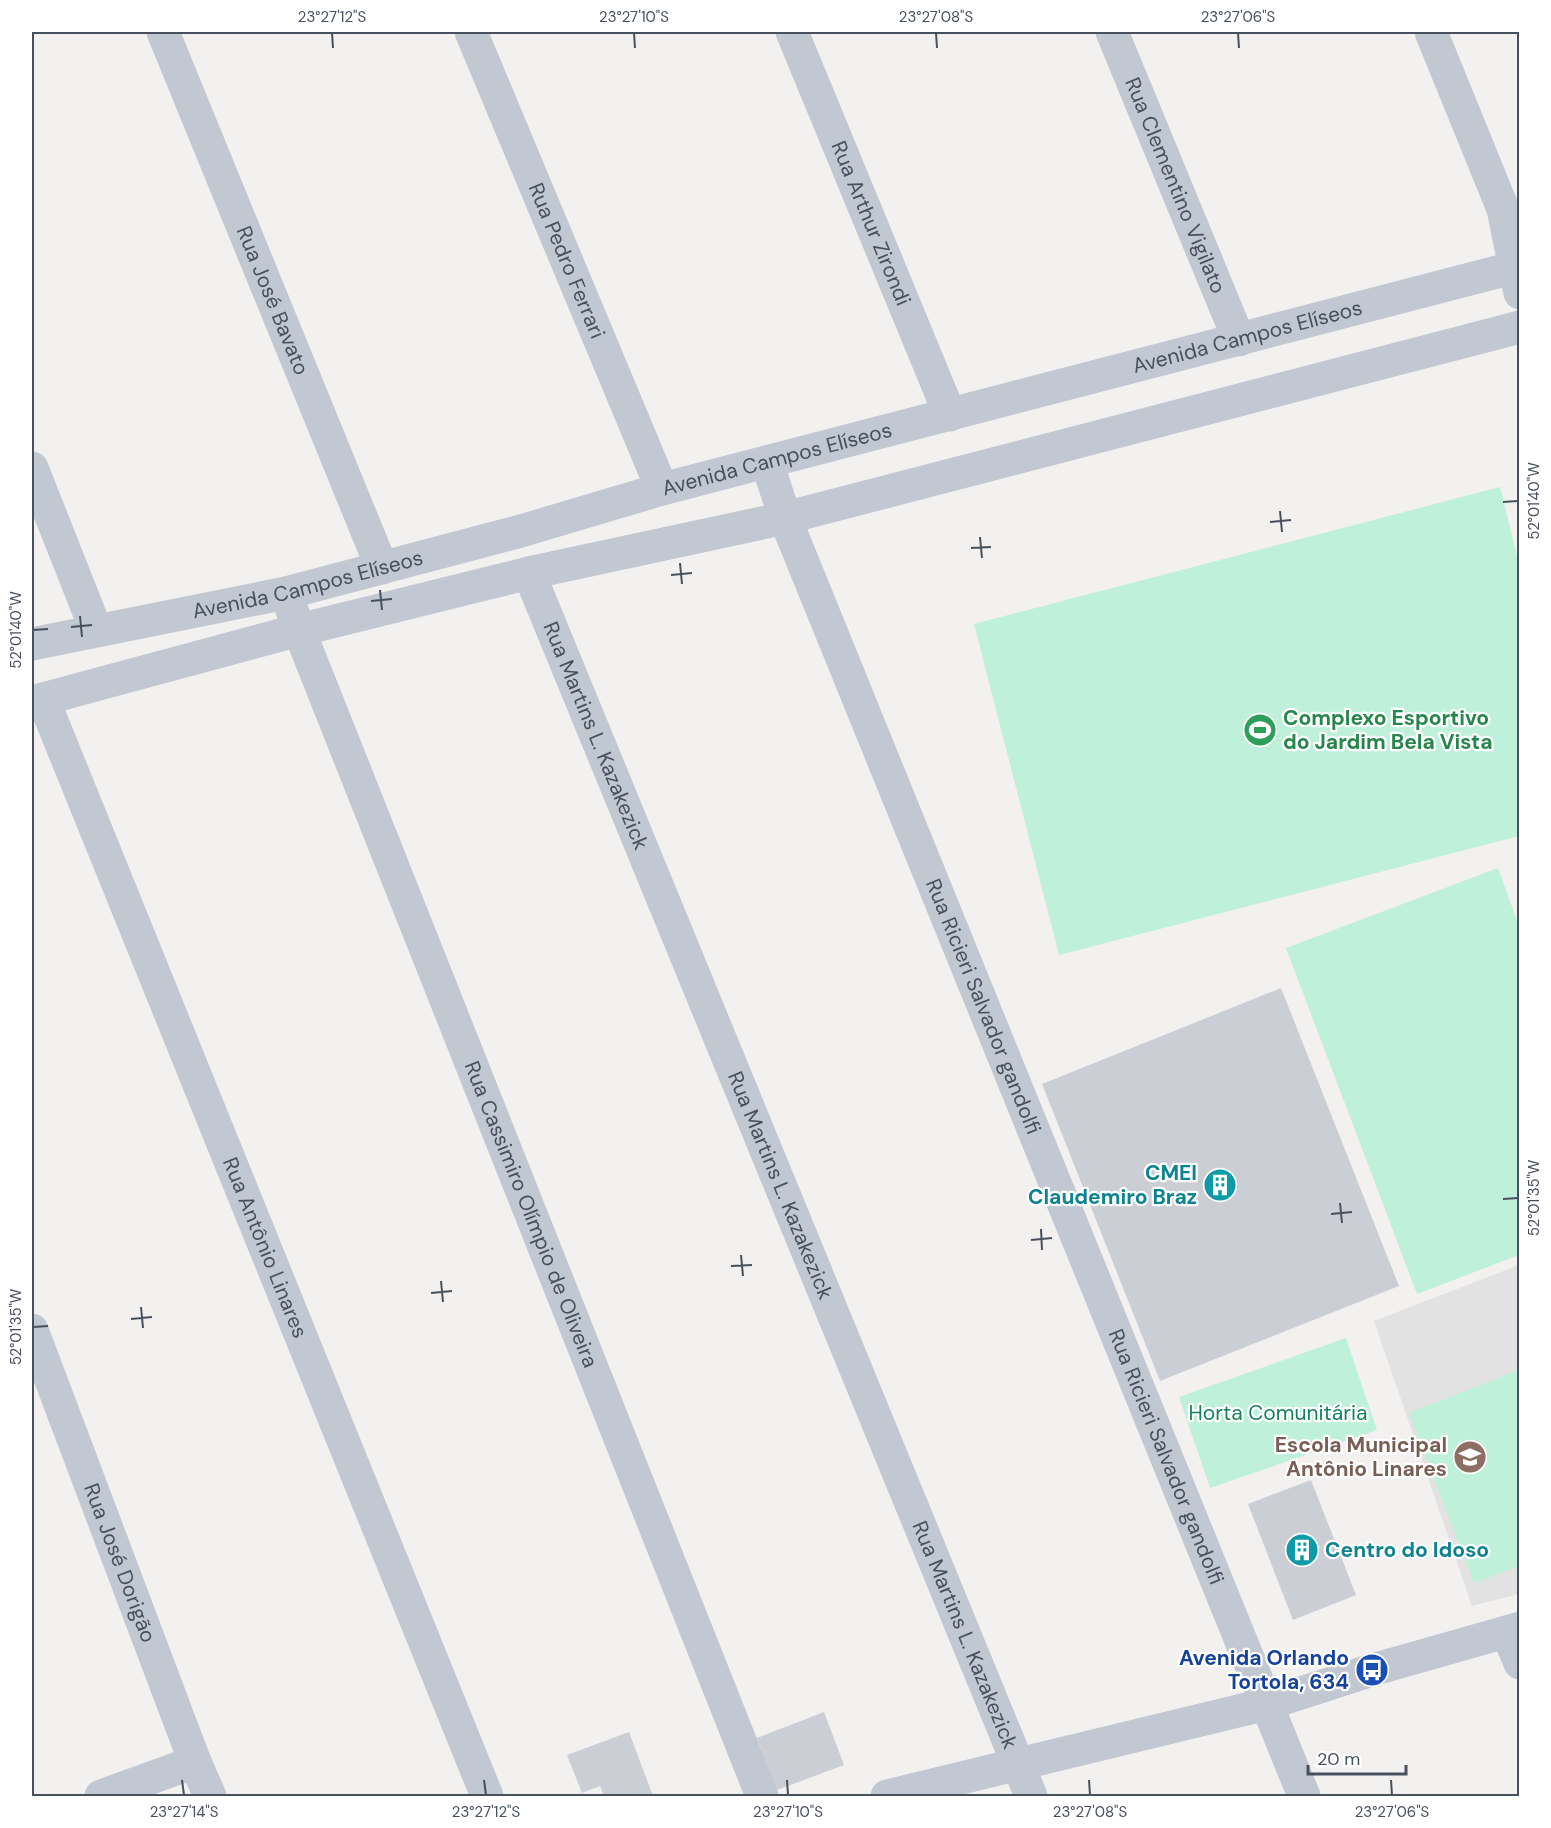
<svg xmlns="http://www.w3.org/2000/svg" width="1551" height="1828" font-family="'DM Sans',sans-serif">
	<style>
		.education { fill: #e3e2e2 }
		.green { fill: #bff0da }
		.building { fill: #ccced6 }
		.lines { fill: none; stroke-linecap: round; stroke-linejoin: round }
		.minor { stroke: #c1c8d2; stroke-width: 33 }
		.tertiary { stroke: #c1c8d2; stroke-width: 33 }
		.ticks { fill: none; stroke: #48505e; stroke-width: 2 }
		.labels { text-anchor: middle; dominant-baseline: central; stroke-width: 4.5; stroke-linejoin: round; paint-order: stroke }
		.street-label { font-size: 21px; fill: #48505e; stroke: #fff }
		.leisure-label { font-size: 21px; font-weight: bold; fill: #27864d; stroke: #fff; text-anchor: start }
		.culture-label { font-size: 21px; font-weight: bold; fill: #0d838f; stroke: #fff; text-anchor: end }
		.park-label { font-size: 21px; fill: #17815e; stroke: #fff }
		.education-label { font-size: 21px; font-weight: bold; fill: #785e54; stroke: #fff; text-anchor: end }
		.transit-label { font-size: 21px; font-weight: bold; fill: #164399; stroke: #fff; text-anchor: end }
		.neatline { fill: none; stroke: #48505e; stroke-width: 2 }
		.ticks-label { font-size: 15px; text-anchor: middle; fill: #48505e }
	</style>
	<rect width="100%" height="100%" fill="#f3f0f0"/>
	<path class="education" d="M1519 1265V1594L1472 1606 1374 1321Z"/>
	<path class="green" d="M1500 487 1519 564V836L1059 955 974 624Z
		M1498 868 1519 926V1255L1417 1294 1286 948Z
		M1346 1338 1377 1430 1210 1488 1179 1397Z
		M1519 1370V1566L1474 1583 1409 1413Z"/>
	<path class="building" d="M1281 988 1399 1286 1160 1381 1042 1084Z
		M1311 1480 1356 1595 1293 1620 1248 1504Z
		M824 1712 844 1765 777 1790 757 1738Z
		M629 1732 653 1796H604L600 1786 582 1793 567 1755Z"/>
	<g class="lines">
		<g class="minor">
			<path id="s1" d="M163 32 382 568"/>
			<path id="s2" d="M471 32 662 489"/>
			<path id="s3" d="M792 32 950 415"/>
			<path id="s4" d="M1112 32 1239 340"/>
			<path d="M1431 32 1503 209 1520 293"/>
			<path id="s5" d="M767 462 785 518 1304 1796"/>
			<path d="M32 468 96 630"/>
			<path id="s6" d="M529 573 1031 1796"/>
			<path id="s7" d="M286 593 299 630 762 1796"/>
			<path id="s8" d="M43 699 487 1796"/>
			<path id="s9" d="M32 1330 195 1762 210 1796"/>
			<path d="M1507 1632 1520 1663"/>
			<path d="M101 1796 195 1762"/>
			<path d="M887 1796 1267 1704 1372 1670 1520 1628"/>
		</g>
		<g class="tertiary">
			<path id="s10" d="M32 644 286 593 521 531 662 489 1520 266"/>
			<path d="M32 702 299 630 529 573 785 518 1520 327"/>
		</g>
	</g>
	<path class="ticks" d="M332 33 333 48M634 33 635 48M936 33 937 48M1238 33 1239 48M1503 502 1518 501M1280 511 1282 532M1270 522 1291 520M980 537 982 558M971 548 991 547M680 563 682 584M671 575 692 573M380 590 382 610M371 601 392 599M80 616 82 637M71 627 92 625M33 630 48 629M1503 1199 1518 1198M1340 1203 1342 1223M1331 1214 1352 1212M1041 1229 1042 1250M1031 1240 1052 1238M741 1255 743 1276M731 1266 752 1265M441 1281 443 1302M431 1293 452 1291M141 1307 143 1328M131 1319 152 1317M33 1327 48 1326M182 1780 184 1795M484 1780 486 1795M787 1780 788 1795M1089 1780 1090 1795M1391 1780 1392 1795"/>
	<defs>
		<symbol id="stadium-disc" viewBox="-11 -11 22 22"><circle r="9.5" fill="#2e9e5b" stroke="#fff"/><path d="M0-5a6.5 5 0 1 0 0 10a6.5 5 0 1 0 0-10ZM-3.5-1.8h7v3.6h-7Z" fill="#fff"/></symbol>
		<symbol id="building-disc" viewBox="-11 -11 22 22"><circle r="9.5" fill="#0f9aa8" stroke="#fff"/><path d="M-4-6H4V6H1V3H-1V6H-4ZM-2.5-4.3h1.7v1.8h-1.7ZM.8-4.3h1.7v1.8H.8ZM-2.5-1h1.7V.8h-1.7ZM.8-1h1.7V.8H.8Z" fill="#fff"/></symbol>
		<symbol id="school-disc" viewBox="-11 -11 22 22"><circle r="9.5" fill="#8d6e63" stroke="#fff"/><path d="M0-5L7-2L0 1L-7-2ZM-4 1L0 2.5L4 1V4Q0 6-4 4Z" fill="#fff"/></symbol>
		<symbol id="bus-disc" viewBox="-11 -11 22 22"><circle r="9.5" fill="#1a4fb4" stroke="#fff"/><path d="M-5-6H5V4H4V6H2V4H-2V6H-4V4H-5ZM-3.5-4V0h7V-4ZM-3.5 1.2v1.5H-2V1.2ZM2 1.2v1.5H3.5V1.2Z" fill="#fff"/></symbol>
	</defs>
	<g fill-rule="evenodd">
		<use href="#stadium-disc" x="1241" y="711" width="38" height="38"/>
		<use href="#building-disc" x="1201" y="1166" width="38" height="38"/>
		<use href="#school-disc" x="1451" y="1438" width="38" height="38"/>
		<use href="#building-disc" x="1283" y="1531" width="38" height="38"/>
		<use href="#bus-disc" x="1353" y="1651" width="38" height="38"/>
	</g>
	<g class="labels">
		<g class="street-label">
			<text stroke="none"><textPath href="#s4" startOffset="166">Rua Clementino Vigilato</textPath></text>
			<text stroke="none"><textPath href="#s3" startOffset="207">Rua Arthur Zirondi</textPath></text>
			<text stroke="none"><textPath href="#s2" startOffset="248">Rua Pedro Ferrari</textPath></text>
			<text stroke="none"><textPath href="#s1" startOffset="290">Rua José Bavato</textPath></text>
			<text stroke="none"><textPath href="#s10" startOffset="1254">Avenida Campos Elíseos</textPath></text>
			<text stroke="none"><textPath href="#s10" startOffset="768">Avenida Campos Elíseos</textPath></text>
			<text stroke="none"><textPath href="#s10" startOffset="282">Avenida Campos Elíseos</textPath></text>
			<text stroke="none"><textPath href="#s6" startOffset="176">Rua Martins L. Kazakezick</textPath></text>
			<text stroke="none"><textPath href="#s5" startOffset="586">Rua Ricieri Salvador gandolfi</textPath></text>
			<text stroke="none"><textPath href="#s6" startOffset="662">Rua Martins L. Kazakezick</textPath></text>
			<text stroke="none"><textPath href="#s7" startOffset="668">Rua Cassimiro Olímpio de Oliveira</textPath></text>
			<text stroke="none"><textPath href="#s8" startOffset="592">Rua Antônio Linares</textPath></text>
			<text stroke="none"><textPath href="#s5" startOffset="1072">Rua Ricieri Salvador gandolfi</textPath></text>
			<text stroke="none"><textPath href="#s9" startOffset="249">Rua José Dorigão</textPath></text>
			<text stroke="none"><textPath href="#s6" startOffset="1148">Rua Martins L. Kazakezick</textPath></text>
		</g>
		<g class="leisure-label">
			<text x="1283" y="718">Complexo Esportivo<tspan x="1283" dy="24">do Jardim Bela Vista</tspan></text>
		</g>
		<g class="culture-label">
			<text x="1197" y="1173">CMEI<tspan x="1197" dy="24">Claudemiro Braz</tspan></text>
			<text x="1325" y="1550" text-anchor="start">Centro do Idoso</text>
		</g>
		<g class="park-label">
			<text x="1278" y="1413">Horta Comunitária</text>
		</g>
		<g class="education-label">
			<text x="1447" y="1445">Escola Municipal<tspan x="1447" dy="24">Antônio Linares</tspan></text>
		</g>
		<g class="transit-label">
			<text x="1349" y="1658">Avenida Orlando<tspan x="1349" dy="24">Tortola, 634</tspan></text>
		</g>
	</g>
	<rect width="1551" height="1828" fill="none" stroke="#ffffff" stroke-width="66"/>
	<path d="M1308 1765v9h98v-9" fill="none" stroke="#48505e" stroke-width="3"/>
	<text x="1317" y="1765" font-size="18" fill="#48505e" stroke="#ffffff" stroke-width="4.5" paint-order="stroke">20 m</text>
	<rect x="33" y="33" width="1485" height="1762" class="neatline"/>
	<g class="ticks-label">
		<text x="332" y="22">23°27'12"S</text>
		<text x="634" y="22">23°27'10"S</text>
		<text x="936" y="22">23°27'08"S</text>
		<text x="1238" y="22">23°27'06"S</text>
		<text transform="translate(1534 501) rotate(-90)" y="5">52°01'40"W</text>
		<text transform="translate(16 630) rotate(-90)" y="5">52°01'40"W</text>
		<text transform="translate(1534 1198) rotate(-90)" y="5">52°01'35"W</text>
		<text transform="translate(16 1327) rotate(-90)" y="5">52°01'35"W</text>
		<text x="184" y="1817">23°27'14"S</text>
		<text x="486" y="1817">23°27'12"S</text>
		<text x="788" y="1817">23°27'10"S</text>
		<text x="1090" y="1817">23°27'08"S</text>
		<text x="1392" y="1817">23°27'06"S</text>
	</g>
</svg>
